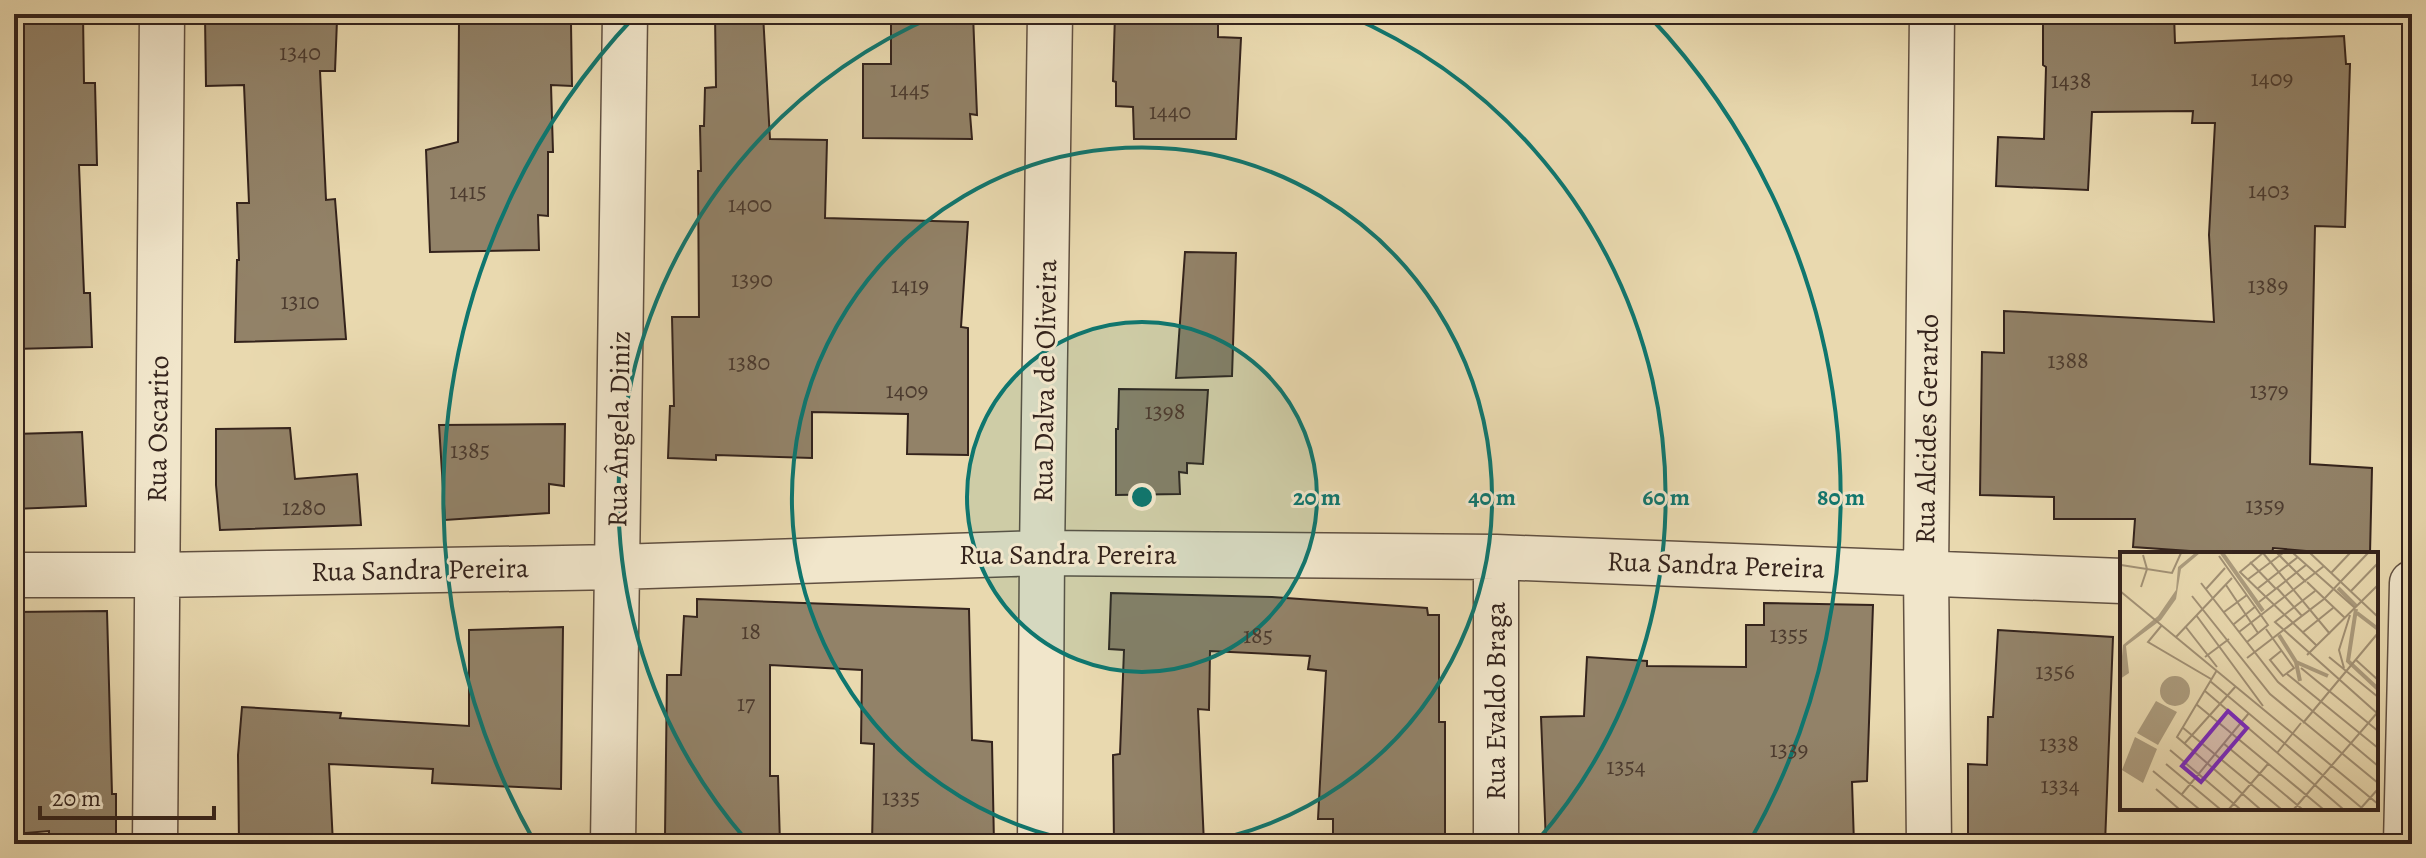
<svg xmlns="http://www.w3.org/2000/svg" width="2426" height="858" font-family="Alegreya,serif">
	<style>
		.building { fill: #928268; stroke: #34231c; stroke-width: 2 }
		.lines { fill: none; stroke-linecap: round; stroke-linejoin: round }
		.minor-casing { stroke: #615041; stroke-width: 47 }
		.minor { stroke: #f1e6cb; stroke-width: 44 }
		.ring { fill: none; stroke: #0f766e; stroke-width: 4 }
		.labels { text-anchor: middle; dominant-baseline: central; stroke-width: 6; stroke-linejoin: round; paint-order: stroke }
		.number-label { font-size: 24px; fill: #4c3b2f }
		.street-label { font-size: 28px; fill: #34231c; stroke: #f1e6cb }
		.inset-river { fill: none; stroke: #ab9b7d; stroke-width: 4 }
		.inset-road { fill: none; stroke: #a19074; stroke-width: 2 }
		.view { fill: #7b2cbf; fill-opacity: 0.15; stroke: #7b2cbf; stroke-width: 4 }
		.inset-edge { fill: none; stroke: #34231c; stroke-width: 4 }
		.centre { fill: #0f766e; stroke: #f1e6cb; stroke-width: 4 }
		.ring-label { font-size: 24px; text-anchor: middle; font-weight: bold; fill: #0f766e; stroke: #f1e6cb; stroke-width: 6; stroke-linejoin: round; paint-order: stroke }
	</style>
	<rect width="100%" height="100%" fill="#e9d9af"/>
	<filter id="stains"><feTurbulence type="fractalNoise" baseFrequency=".0025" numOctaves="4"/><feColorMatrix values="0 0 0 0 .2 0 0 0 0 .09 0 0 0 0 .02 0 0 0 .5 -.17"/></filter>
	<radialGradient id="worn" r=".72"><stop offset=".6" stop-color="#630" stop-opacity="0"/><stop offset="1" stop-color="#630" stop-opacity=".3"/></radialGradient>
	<path class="building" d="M14 14H83L84 83H95L97 165H79L84 293H90L92 347 14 349Z
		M715 14H763L770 139 827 140 825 218 968 222 961 327 968 328V455L907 454 908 414 812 412V458L716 455V460L668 458 670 406H674L672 317H699L698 171H701L700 126H704L705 88 716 87Z
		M891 14H973L977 115 970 114 972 139 863 138V64H891Z
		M1115 14H1200L1201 22 1218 20V37L1241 38 1236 139H1134L1133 107 1116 106V82L1113 81Z
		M2043 14H2174L2175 43 2344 36 2346 64H2350L2345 227 2315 226 2310 464 2372 468 2370 554H2341L2273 548 2272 554H2233L2133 547 2135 519H2054V497L1980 495 1982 352 2004 353V311L2214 322 2209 235 2215 123H2192L2193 111 2092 112 2088 190 1996 186 1998 137 2044 139 2046 67 2043 65Z
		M205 17 337 20 335 71H320L326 200 335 199 346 339 235 342 237 260H239L237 203H249L244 85 206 86Z
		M459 23 571 24 572 86 551 85 553 152H548V216L538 215 539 250 430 252 426 150 458 142Z
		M1185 252 1236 253 1232 376 1176 378Z
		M1119 389 1208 390 1203 464 1187 463V473L1179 472 1180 494 1116 495V429H1118Z
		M565 424 564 486 549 484V513L445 520 439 425Z
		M290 428 295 479 357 474 361 525 220 530 216 485V429Z
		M82 432 86 506 14 509V434Z
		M1111 593 1272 597 1427 608 1428 615H1439V722H1445V844H1333V819H1318L1326 671 1308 669 1310 656 1210 651 1209 710 1198 709 1204 844H1114L1113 755 1120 754 1124 650 1109 649Z
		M697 599 969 609 972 740 992 742 994 844H872L874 744 861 743 862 670 770 665V776H778L780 844H686V836H665L667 675H681L684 616 697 617Z
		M1764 603 1873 605 1867 781 1852 782 1854 844H1546L1541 717 1584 716 1587 657 1647 661V666L1746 667V625H1764Z
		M107 611 112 794H116V839L49 841V831L14 834V612Z
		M563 627 561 789 432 783 433 769 329 764 333 844H239L238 755 242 707 341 713 340 718 469 726V630Z
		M1998 630 2113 637 2105 844H1968V764L1987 765 1988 717H1993Z"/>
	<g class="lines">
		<defs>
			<path id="minor" d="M1496 557V844
				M14 575H157L617 567 1042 553 1496 557 2122 581
				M155 844 162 14
				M613 844 625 14
				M1040 844 1042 553 1050 14
				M1929 844 1926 573 1932 14
				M2406 844 2412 583"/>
		</defs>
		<use href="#minor" class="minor-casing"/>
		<use href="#minor" class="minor"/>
	</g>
	<circle cx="1142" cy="497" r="175" fill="#0f766e" fill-opacity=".12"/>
	<g class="ring">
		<circle cx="1142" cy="497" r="175"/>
		<path d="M1093 844A350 350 0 1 1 1191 844"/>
		<path d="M747 841A524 524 0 0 1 937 15M1347 15A524 524 0 0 1 1537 841"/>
		<path d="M534 841A699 699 0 0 1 635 16M1649 16A699 699 0 0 1 1750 841"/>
	</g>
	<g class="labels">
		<g class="number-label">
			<text x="300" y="52">1340</text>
			<text x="2272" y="78">1409</text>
			<text x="2071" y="80">1438</text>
			<text x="910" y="89">1445</text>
			<text x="1170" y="111">1440</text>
			<text x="2269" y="190">1403</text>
			<text x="468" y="191">1415</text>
			<text x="750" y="204">1400</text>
			<text x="752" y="279">1390</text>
			<text x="910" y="285">1419</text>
			<text x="2268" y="285">1389</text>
			<text x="300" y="301">1310</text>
			<text x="2068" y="360">1388</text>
			<text x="749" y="362">1380</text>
			<text x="907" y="390">1409</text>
			<text x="2269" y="390">1379</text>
			<text x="1165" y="411">1398</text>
			<text x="470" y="450">1385</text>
			<text x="2265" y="505">1359</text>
			<text x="304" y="507">1280</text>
			<text x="751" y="631">18</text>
			<text x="1789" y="634">1355</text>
			<text x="1258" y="635">185</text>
			<text x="2055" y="671">1356</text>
			<text x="746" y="703">17</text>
			<text x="2059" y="743">1338</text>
			<text x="1789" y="749">1339</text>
			<text x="1626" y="766">1354</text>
			<text x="2060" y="785">1334</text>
			<text x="901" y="797">1335</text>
		</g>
		<g class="street-label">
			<text transform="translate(1045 381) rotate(-89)">Rua Dalva de Oliveira</text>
			<text transform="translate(158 429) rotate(-89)">Rua Oscarito</text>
			<text transform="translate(619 429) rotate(-89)">Rua Ângela Diniz</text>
			<text transform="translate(1927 429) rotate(-89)">Rua Alcides Gerardo</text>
			<text x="1068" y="555">Rua Sandra Pereira</text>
			<text transform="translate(1716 565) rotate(2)">Rua Sandra Pereira</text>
			<text transform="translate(420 570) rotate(-1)">Rua Sandra Pereira</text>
			<text transform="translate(1496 701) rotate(-90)">Rua Evaldo Braga</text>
		</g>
	</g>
	<g transform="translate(2120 552)">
		<rect width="258" height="258" fill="#e9d9af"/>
		<path d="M75 1H80L61 17 56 47 41 68 6 94 9 121 0 127 3 93 38 64 56 38 58 15ZM40 139a15 15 0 1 1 30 0a15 15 0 1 1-30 0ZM36 149 57 160 38 193 17 181ZM15 185 37 197 23 231 2 218Z" fill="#ab9b7d"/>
		<path class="inset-river" d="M102 1 143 59M218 36 236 54M236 57 228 109 258 137M237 61 258 77M159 83 176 110 180 129M176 110 208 124"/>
		<path class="inset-road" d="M143 1 120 20 196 93M143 1 210 82M157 1 186 30M173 1 235 56M190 1 258 65M99 4 148 73 127 90M130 10 156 37M1 13 52 21 61 1M211 21 230 1M127 28 163 1M187 30 225 66M81 31 158 130 258 214M106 33 138 81M21 35 27 17 23 3M157 36 182 64M86 37 105 16M137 37 178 5M0 39 258 252M195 39 155 70 258 162M231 39 258 11M72 44 150 142 258 231M139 50 186 13M104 60 127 43M76 63 143 154M114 72 136 54M42 73 28 90 91 127M65 74 97 115M146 77 174 116 163 124 150 108 161 99M119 80 204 14M182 81 213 56M56 85 112 26M187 103 258 33M85 105 109 87M209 105 258 145M127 106 204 47 248 1M236 108 258 128M181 116 258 179M224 116 219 98 230 63M97 118 57 185 140 257M167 122 258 196M90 129 243 257M85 139 223 257M76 152 203 257M183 171 258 81M62 175 161 257M103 191 182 257M64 192 116 134M50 198 120 257M157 201 181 171M46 212 100 257M33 219 79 257M36 237 59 257M62 242 129 161M241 256 258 237M109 257 148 212M174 257 257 161"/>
		<path class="view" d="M108 159 127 176 81 230 62 214Z"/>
		<rect width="258" height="258" class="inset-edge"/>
	</g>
	<circle cx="1142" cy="497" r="12" class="centre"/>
	<g class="ring-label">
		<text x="1317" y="505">20 m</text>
		<text x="1492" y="505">40 m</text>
		<text x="1666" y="505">60 m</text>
		<text x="1841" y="505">80 m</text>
	</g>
	<rect width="2426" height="858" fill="none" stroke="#e9d9af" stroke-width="48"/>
	<rect x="16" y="16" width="2394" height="826" fill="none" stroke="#34231c" stroke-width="4"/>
	<rect x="24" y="24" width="2378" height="810" fill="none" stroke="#34231c" stroke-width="2"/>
	<path d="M40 806v12h174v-12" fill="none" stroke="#34231c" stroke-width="4"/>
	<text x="52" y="806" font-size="24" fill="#34231c" stroke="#f1e6cb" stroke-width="6" paint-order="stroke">20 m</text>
	<rect width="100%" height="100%" filter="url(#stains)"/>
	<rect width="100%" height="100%" fill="url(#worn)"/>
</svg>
